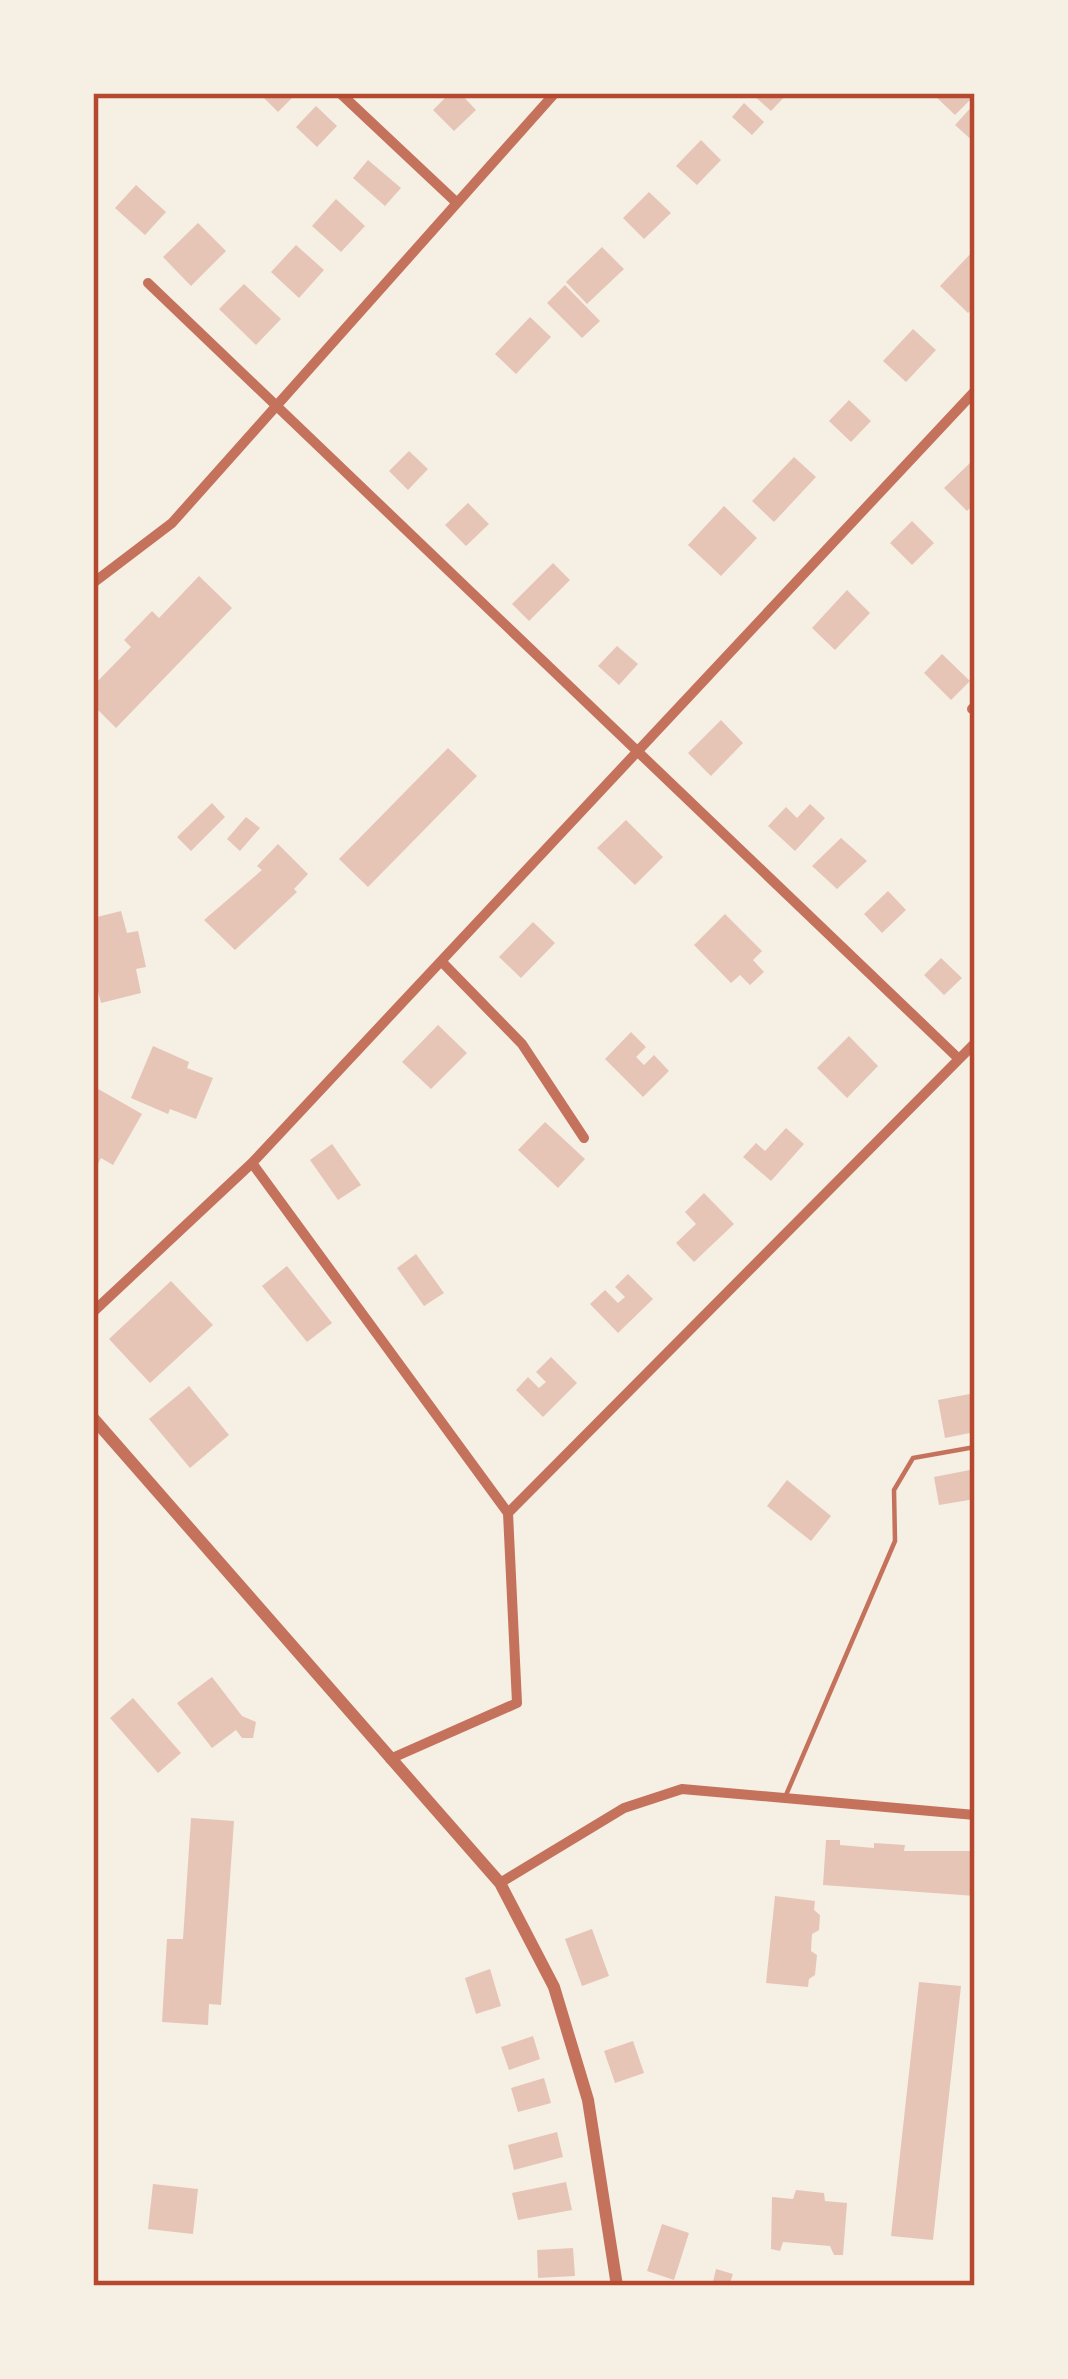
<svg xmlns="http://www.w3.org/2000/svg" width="1068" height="2379" font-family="Spectral,serif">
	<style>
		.building { fill: #e6c5b7 }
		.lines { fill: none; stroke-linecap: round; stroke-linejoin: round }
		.service { stroke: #c5725c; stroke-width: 4.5 }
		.minor { stroke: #c5725c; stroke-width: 10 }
		.tertiary { stroke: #c5725c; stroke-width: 12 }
		.neatline { fill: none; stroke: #b5482f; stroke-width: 4.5 }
	</style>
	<rect width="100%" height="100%" fill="#f6efe4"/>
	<path class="building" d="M259 93H297L278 112Z
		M450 93H460L476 110 454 131 433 110Z
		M751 93H788L771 111Z
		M932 93H975V95L955 115Z
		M744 103 764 122 752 135 732 117Z
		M975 103V143L955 125Z
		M316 106 337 126 317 147 296 127Z
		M701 140 721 160 697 185 676 166Z
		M368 160 401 188 385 206 353 178Z
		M136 185 166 212 145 235 115 208Z
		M649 192 671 213 644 239 623 218Z
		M336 199 365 226 341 252 312 226Z
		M198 223 226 251 191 286 163 257Z
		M296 245 324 270 299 298 271 272Z
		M602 247 624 269 587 304 566 282Z
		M975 249V306L968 313 940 286Z
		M244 284 281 319 256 345 219 309Z
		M565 285 600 321 582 338 547 303Z
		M530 317 551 337 516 374 495 354Z
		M913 329 936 350 906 382 883 361Z
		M849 400 871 421 851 442 829 421Z
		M409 451 428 469 408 490 389 471Z
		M794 457 816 477 774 522 752 501Z
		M970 463 975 468V503L967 511 944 488Z
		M468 503 489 524 466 546 445 525Z
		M724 506 757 538 721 576 688 545Z
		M912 521 934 543 912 565 890 543Z
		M553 563 570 580 529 621 512 604Z
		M199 576 232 608 116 728 93 705V686L131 647 124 640 152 611 159 618Z
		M847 590 870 613 835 650 812 628Z
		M617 646 638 664 619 685 598 666Z
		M942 654 970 681 951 700 924 673Z
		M721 720 743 743 711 776 688 753Z
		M448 748 477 776 368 887 339 859Z
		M212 803 225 817 191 851 177 837Z
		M810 804 825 818 795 851 768 826 786 807 797 818Z
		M246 817 260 828 240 851 227 839Z
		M626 820 663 857 635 885 597 848Z
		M841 838 867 861 837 889 812 866Z
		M278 844 308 874 294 889 297 892 235 950 204 920 262 870 257 866Z
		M888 891 906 910 882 933 864 914Z
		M121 911 127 933 138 931 146 967 136 969 141 993 101 1003 93 972V918Z
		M725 914 762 951 753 960 764 972 750 985 740 975 731 983 694 945Z
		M533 922 555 943 521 978 499 957Z
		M941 958 962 978 944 995 924 975Z
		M438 1025 467 1053 431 1089 402 1062Z
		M631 1032 646 1047 636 1057 644 1065 654 1055 669 1071 643 1097 605 1059Z
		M849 1036 878 1066 847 1098 817 1068Z
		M153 1046 189 1062 187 1068 213 1078 196 1119 170 1109 168 1114 131 1098Z
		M93 1086 142 1114 113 1165 101 1158 93 1173Z
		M545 1122 585 1159 558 1188 518 1150Z
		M786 1128 804 1144 771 1181 743 1157 756 1143 765 1151Z
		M332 1144 361 1185 338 1200 310 1160Z
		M704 1193 734 1224 694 1262 676 1243 696 1224 685 1212Z
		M416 1254 444 1293 424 1306 397 1268Z
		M287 1266 332 1323 307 1342 262 1286Z
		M628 1274 653 1299 618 1333 590 1304 605 1290 618 1303 625 1297 615 1287Z
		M171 1281 213 1325 150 1383 109 1339Z
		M551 1357 577 1383 543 1417 516 1390 528 1377 539 1388 546 1382 536 1372Z
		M189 1386 229 1435 190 1468 149 1419Z
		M975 1393V1432L945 1438 938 1400Z
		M975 1469V1499L939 1505 934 1477Z
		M787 1480 831 1516 811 1541 767 1506Z
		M212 1677 242 1716 256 1722 253 1738H242L236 1730 212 1748 177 1703Z
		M133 1698 181 1753 158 1773 110 1718Z
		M191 1818 234 1821 221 2005 209 2004 208 2025 162 2022 167 1939H183Z
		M826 1840H840V1845L874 1848V1843L905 1845 904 1851H973L975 1896 823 1885Z
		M775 1896 815 1901 814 1910 820 1915 819 1930 812 1934 811 1951 817 1955 815 1975 809 1979 808 1987 766 1983Z
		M592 1929 609 1976 582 1986 565 1939Z
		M490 1969 501 2006 476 2014 465 1978Z
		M919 1982 961 1986 933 2240 891 2236Z
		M533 2036 540 2059 509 2070 501 2047Z
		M633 2041 644 2073 615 2083 604 2051Z
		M544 2078 551 2103 518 2112 511 2088Z
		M557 2132 563 2157 514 2170 508 2145Z
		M566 2182 572 2210 518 2220 512 2193Z
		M153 2184 198 2189 193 2234 148 2229Z
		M796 2190 824 2193 825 2201 847 2203 843 2255H834L830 2246 783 2242 780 2251 771 2249 772 2197 793 2199Z
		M662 2224 689 2233 674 2280 647 2271Z
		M573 2248 575 2276 538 2278 537 2250Z
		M716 2269 733 2274 729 2286H712Z"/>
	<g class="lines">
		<path class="service" d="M786 1795 895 1541 894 1490 913 1458 975 1447"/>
		<path class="minor" d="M340 93 457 203
			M148 283 959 1059
			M93 583 172 523 555 93
			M972 709 975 706
			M442 962 522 1044 584 1138
			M252 1163 508 1513 975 1043
			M93 1312 252 1163 975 391
			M390 1759 517 1703 508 1513
			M500 1883 624 1808 682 1789 975 1815"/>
		<path class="tertiary" d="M93 1418 500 1883 554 1987 588 2100 617 2286"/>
	</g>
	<rect width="1068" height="2379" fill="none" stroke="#f6efe4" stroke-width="192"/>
	<rect x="96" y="96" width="876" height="2187" class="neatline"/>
</svg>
